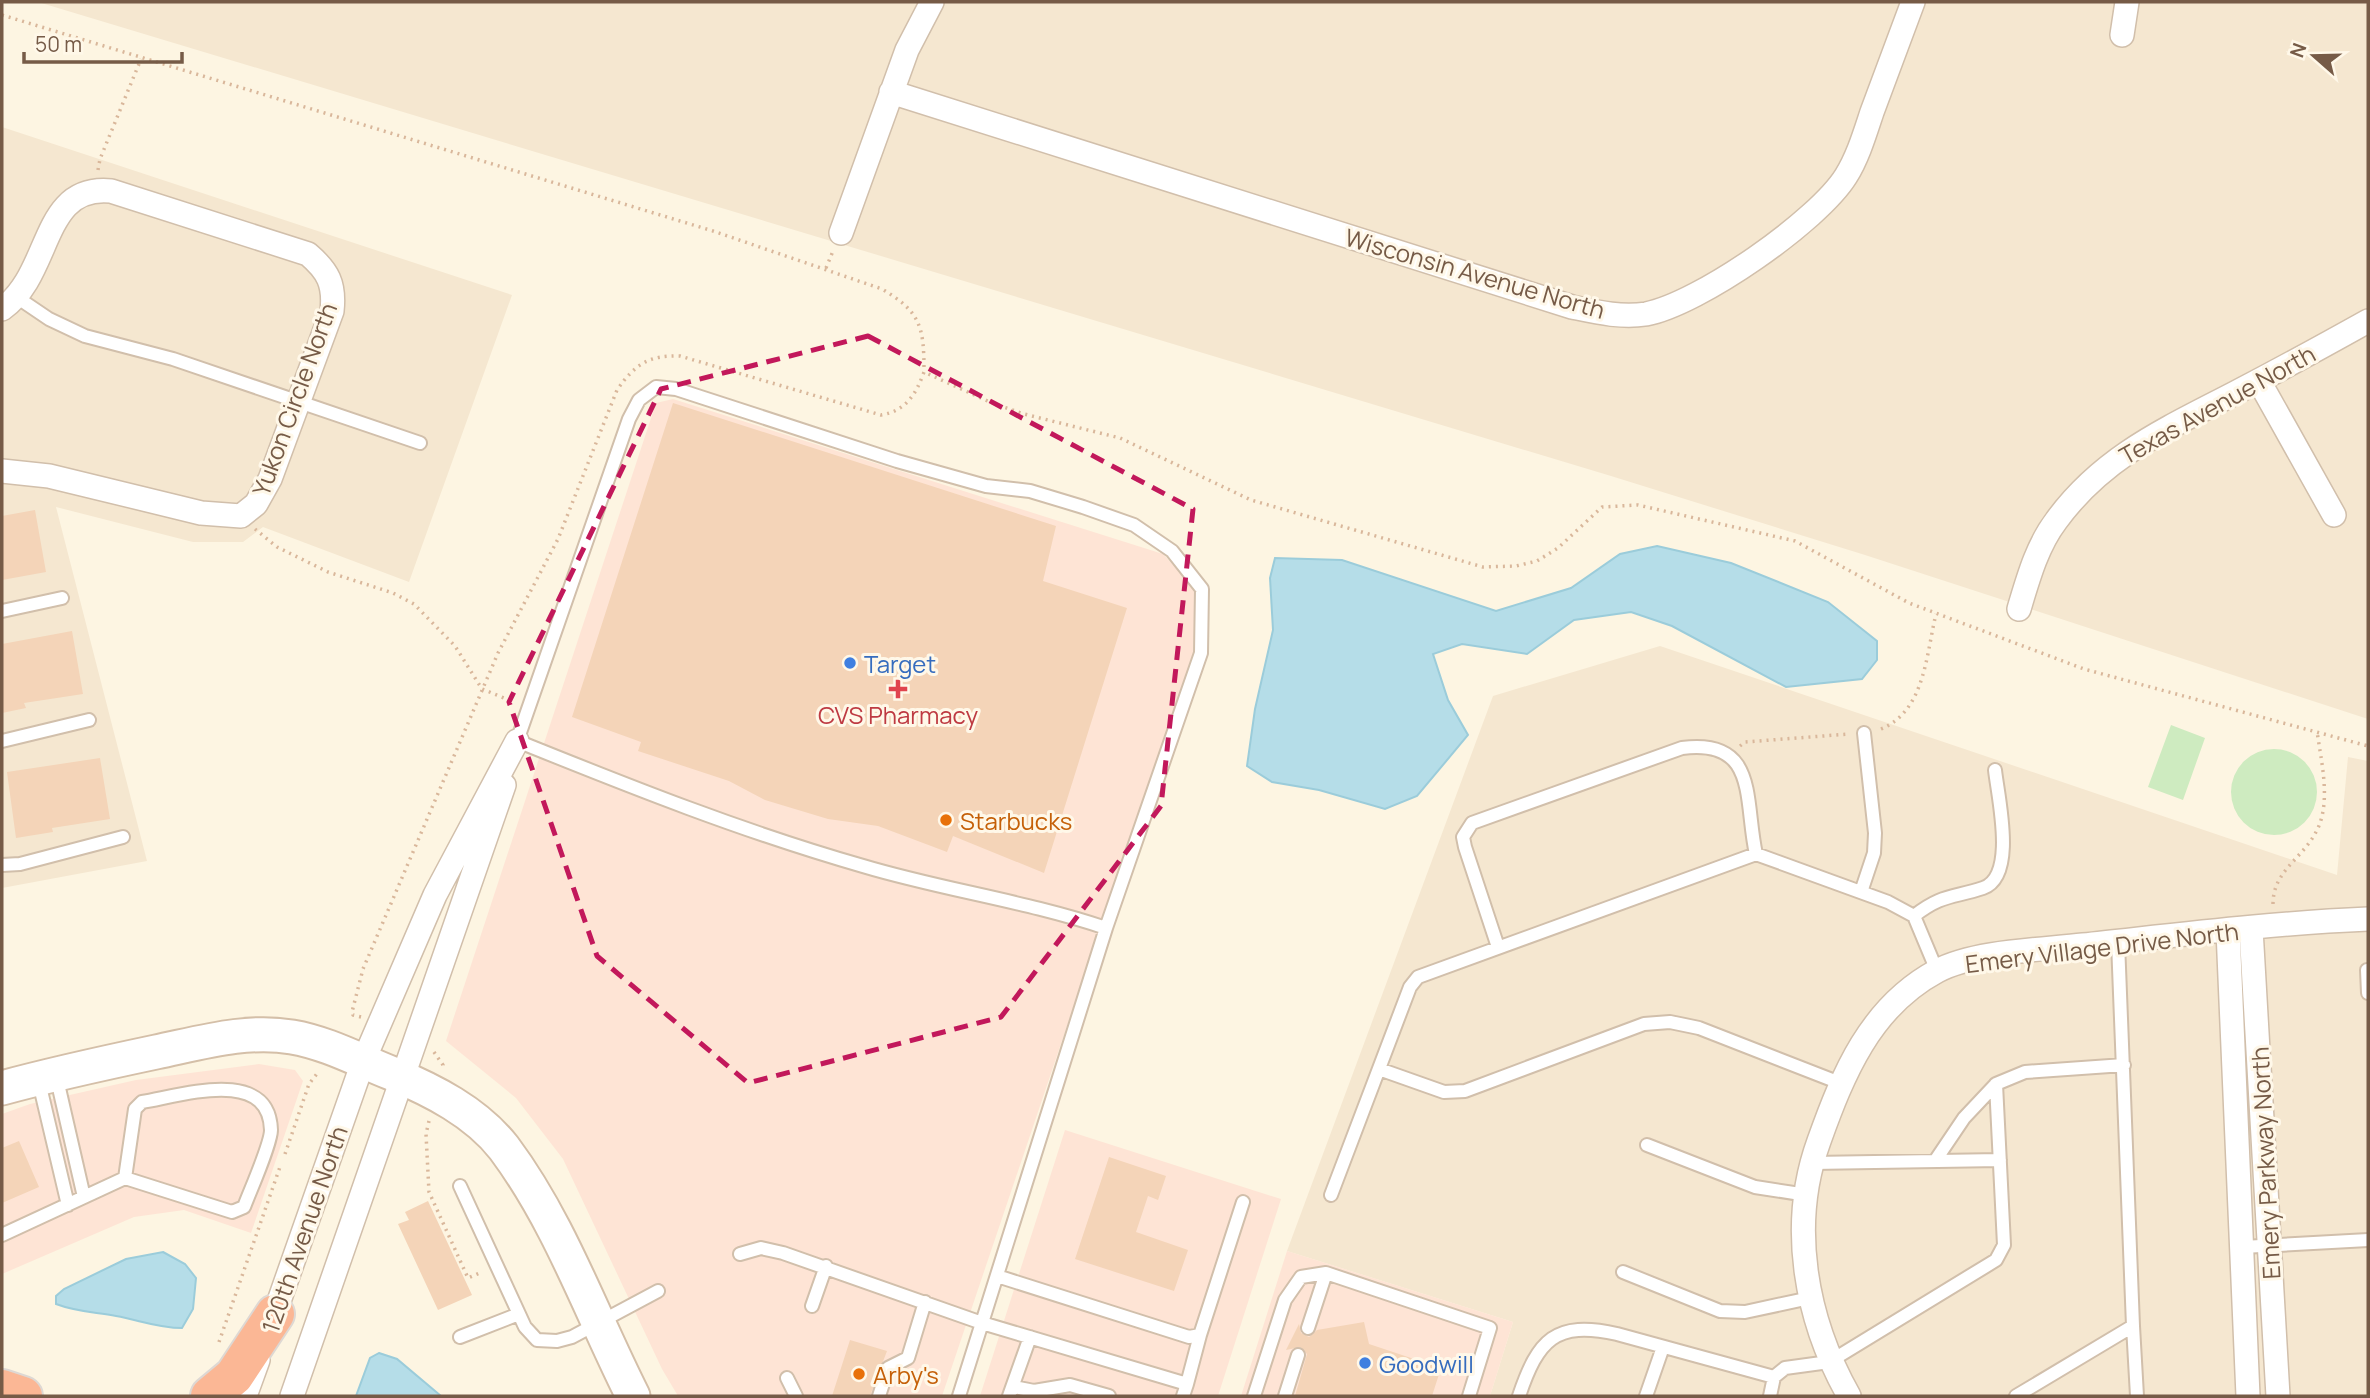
<svg xmlns="http://www.w3.org/2000/svg" width="2370" height="1398" font-family="Manrope,sans-serif">
	<style>
		.residential { fill: #f5e7d0 }
		.commercial { fill: #fee4d5 }
		.green { fill: #ceebc0 }
		.water { fill: #b5dde8; stroke: #9bccda; stroke-width: 2 }
		.building { fill: #f4d4b8 }
		.lines { fill: none; stroke-linecap: round; stroke-linejoin: round }
		.lane-casing { stroke: #d1bfab; stroke-width: 16 }
		.street-casing { stroke: #d1bfab; stroke-width: 26 }
		.secondary-casing { stroke: #d4bfa8; stroke-width: 37 }
		.highway-casing { stroke: #ded8d3; stroke-width: 42 }
		.path { stroke: #d9b79b; stroke-width: 3.5; stroke-dasharray: 2 5; stroke-linecap: butt }
		.lane { stroke: #fff; stroke-width: 12 }
		.street { stroke: #fff; stroke-width: 23 }
		.secondary { stroke: #fff; stroke-width: 33 }
		.highway { stroke: #fbb795; stroke-width: 38 }
		.marked { fill: none; stroke: #c2185b; stroke-width: 5; stroke-dasharray: 14 9; stroke-linejoin: round }
		.shop-dot { fill: #3f7fe0; stroke: #fff8e9; stroke-width: 2.5 }
		.health-dot { fill: #e0444e; stroke: #fff8e9; stroke-width: 2.5 }
		.food-dot { fill: #e8710a; stroke: #fff8e9; stroke-width: 2.5 }
		.labels { text-anchor: middle; dominant-baseline: central; stroke-width: 6; stroke-linejoin: round; paint-order: stroke }
		.street-label { font-size: 24px; fill: #765b47; stroke: #fff8e9 }
		.shop-label { font-size: 24px; fill: #366cbe; stroke: #fff8e9; text-anchor: start }
		.health-label { font-size: 24px; fill: #be3a42; stroke: #fff8e9 }
		.food-label { font-size: 24px; fill: #c56008; stroke: #fff8e9; text-anchor: start }
	</style>
	<rect width="100%" height="100%" fill="#fdf5e2"/>
	<path class="residential" d="M38 2H2368V719L1865 555 1611 476Z
		M2 127 512 295 409 582 263 527 243 542H193L56 507 147 861 2 888Z
		M1660 646 2337 875 2348 757 2368 761V1396H1490L1513 1322 1287 1251 1493 696Z"/>
	<path class="commercial" d="M673 399 1163 554 1197 591 1193 653 942 1396H678L662 1369 563 1159 516 1098 446 1041 656 403Z
		M259 1064 295 1070 303 1081 251 1233 184 1210 134 1217 2 1274V1114L30 1104 136 1080Z
		M1065 1130 1281 1199 1218 1396H980Z
		M1287 1251 1513 1322 1490 1396H1241Z"/>
	<path class="green" d="M2171 725 2205 738 2183 800 2148 787Z
		M2231 792a43 43 0 1 1 86 0a43 43 0 1 1-86 0Z"/>
	<path class="water" d="M1657 546 1731 563 1828 602 1877 641V660L1862 679 1786 687 1672 626 1631 612 1574 620 1527 654 1462 644 1433 654 1448 700 1468 735 1417 796 1385 809 1319 790 1272 782 1247 766 1255 709 1273 630 1270 578 1275 558 1342 560 1496 611 1571 588 1620 554Z
		M163 1252 185 1264 196 1278 193 1309 182 1328C158 1328 139 1320 116 1316 95 1312 77 1312 56 1304V1296L64 1289 126 1259Z
		M379 1353 397 1359 441 1396H356L370 1358Z"/>
	<path class="building" d="M673 403 1056 526 1043 581 1127 608 1044 873 953 836 947 852 878 826 828 819 765 800 729 781 638 751 641 742 572 717Z
		M35 510 46 572 2 580V516Z
		M72 631 83 694 24 703 26 708 2 713V644Z
		M100 758 110 819 52 828 53 832 16 838 7 772Z
		M19 1141 39 1187 2 1203V1148Z
		M1109 1157 1166 1176 1158 1200 1148 1196 1136 1232 1188 1250 1174 1291 1075 1259Z
		M428 1201 472 1295 438 1310 398 1224 409 1220 405 1212Z
		M1364 1322 1369 1344 1441 1368 1432 1396H1295L1307 1354 1300 1347 1286 1350 1299 1324 1301 1333 1309 1337 1317 1330Z
		M850 1340 887 1351 870 1396H832Z"/>
	<g class="lines">
		<defs>
			<path id="lane" d="M18 298 49 319 85 336 173 359 420 443
				M2 611 62 598
				M2 741 89 720
				M2 865 20 864 123 837
				M1861 892 1874 853 1875 833 1864 733
				M1914 916C1942 894 1953 898 1983 888 2017 876 1998 798 1995 770
				M1498 947 1465 847 1463 837 1472 823 1682 748C1759 738 1744 801 1756 854
				M2367 970 2368 993
				M1379 1069 1444 1092 1465 1091 1644 1024 1670 1022 1699 1028 1840 1083
				M56 1075 84 1197
				M38 1078 68 1205
				M1647 1145 1755 1187 1807 1195
				M1935 1161 1964 1118 1996 1084
				M1812 1163 2000 1160
				M460 1186 525 1327 537 1340 557 1341 572 1337 658 1291
				M1331 1195 1410 987 1418 977 1756 854 1888 902 1914 916 1937 971
				M2 1235 125 1178 232 1212 244 1207C250 1191 271 1144 271 1130 269 1066 180 1096 142 1102L135 1109 125 1178
				M2243 1247 2368 1240
				M740 1254 761 1248 783 1253 982 1323 1187 1384 1183 1396
				M1623 1272 1720 1311 1745 1312 1810 1298
				M997 1276 1189 1337 1200 1335 1243 1202
				M812 1306 826 1266
				M2133 1326 2137 1396
				M1308 1328 1326 1273
				M460 1337 519 1314
				M787 1378 796 1396
				M1187 1384 1200 1335
				M1014 1387 1034 1391 1070 1385 1109 1396
				M879 1396 888 1368 908 1358 925 1302
				M959 1396 1106 928C1026 901 943 890 863 866 744 832 631 787 517 741L629 419 639 400 656 387 676 389 897 461 986 486 1030 491 1083 507 1134 525 1172 551 1202 589 1201 653 1106 928
				M1009 1396 1030 1337
				M1254 1396 1285 1300 1301 1277 1326 1273 1490 1328 1469 1396
				M1285 1396 1298 1355
				M1519 1396C1538 1340 1555 1320 1617 1334L1774 1377
				M1646 1396 1663 1347
				M1770 1396 1774 1377 1785 1368 1829 1362 1996 1260 2004 1245 1996 1084 2025 1072 2124 1065
				M2016 1396 2133 1326 2118 942"/>
			<path id="street" d="M2122 35 2127 2
				M891 92 1572 307C1596 312 1621 318 1646 314 1699 304 1818 221 1846 176 1858 157 1865 133 1872 112 1886 75 1899 39 1913 2
				M841 233 907 50 932 2
				M2 309C53 273 40 184 111 191L308 254C328 271 335 284 332 311L270 479 256 504 241 516 201 513 49 476 2 471
				M2259 381 2334 515
				M2019 609C2028 579 2037 546 2056 521 2103 456 2168 428 2237 392 2281 369 2325 345 2368 321
				M2251 929 2278 1396
				M2228 931 2248 1396
				M271 1324 363 1062 435 895 517 741
				M245 1396 258 1360
				M292 1396 504 785
				M1849 1396C1806 1320 1788 1226 1819 1141 1843 1074 1870 1007 1937 971 1975 951 2040 950 2083 945 2177 935 2273 923 2368 919"/>
			<path id="secondary" d="M2 1088C53 1074 104 1063 156 1052 200 1043 247 1029 292 1037 327 1043 358 1060 391 1073 432 1090 476 1112 504 1148 560 1223 591 1313 633 1396"/>
			<path id="highway" d="M2 1389 23 1396
				M210 1396 234 1376 275 1314"/>
		</defs>
		<use href="#lane" class="lane-casing"/>
		<use href="#street" class="street-casing"/>
		<use href="#secondary" class="secondary-casing"/>
		<use href="#highway" class="highway-casing"/>
		<path class="path" d="M2 15 713 231 882 289C921 312 924 327 924 372
			M98 170 100 159 141 59
			M826 268 833 251
			M255 529 277 547 328 572 393 593 414 604 455 646 482 689 514 702
			M1881 729C1925 711 1926 655 1936 614
			M1740 746 1745 742 1849 734
			M2273 904C2273 871 2302 859 2316 832 2332 803 2321 761 2317 731
			M361 1017 353 1015 352 1012 363 969 498 653 558 539 617 390C635 364 649 355 680 356L881 415C906 411 916 394 924 372L992 403 1024 414 1120 438 1251 500 1483 567 1516 566 1537 561 1558 548 1602 507 1638 505 1795 541 1909 603 2084 669 2368 746
			M434 1052 443 1065 442 1069
			M429 1121 426 1134 429 1192 468 1278 482 1272
			M285 1154 309 1084 319 1071
			M219 1342 281 1164"/>
		<use href="#lane" class="lane"/>
		<use href="#street" class="street"/>
		<use href="#secondary" class="secondary"/>
		<use href="#highway" class="highway"/>
	</g>
	<path class="marked" d="M868 336 1193 509 1161 806 1001 1017 748 1083 597 956 509 702 661 389Z"/>
	<g class="shop-dot">
		<circle cx="850" cy="663" r="7"/>
		<circle cx="1365" cy="1363" r="7"/>
	</g>
	<path class="health-dot" d="M894.5 678.5h7v7h7v7h-7v7h-7v-7h-7v-7h7z"/>
	<g class="food-dot">
		<circle cx="946" cy="820" r="7"/>
		<circle cx="859" cy="1374" r="7"/>
	</g>
	<g class="labels">
		<g class="street-label">
			<text transform="translate(1475 273) rotate(16)">Wisconsin Avenue North</text>
			<text transform="translate(294 399) rotate(-70)">Yukon Circle North</text>
			<text transform="translate(2217 404) rotate(-29)">Texas Avenue North</text>
			<text transform="translate(2102 947) rotate(-7)">Emery Village Drive North</text>
			<text transform="translate(2265 1163) rotate(-93)">Emery Parkway North</text>
			<text transform="translate(304 1229) rotate(-71)">120th Avenue North</text>
		</g>
		<g class="shop-label">
			<text x="864" y="663">Target</text>
			<text x="1379" y="1363">Goodwill</text>
		</g>
		<g class="health-label">
			<text x="898" y="714">CVS Pharmacy</text>
		</g>
		<g class="food-label">
			<text x="960" y="820">Starbucks</text>
			<text x="873" y="1374">Arby's</text>
		</g>
	</g>
	<rect width="2370" height="1398" fill="none" stroke="#765b47" stroke-width="7"/>
	<g transform="translate(2314 56) rotate(290)" stroke="#fff8e9" stroke-width="5" paint-order="stroke">
	<path d="M0-5L12 26L0 18L-12 26Z" fill="#765b47"/>
	<text y="-10" font-size="19" font-weight="bold" text-anchor="middle" fill="#765b47">N</text>
	</g>
	<path d="M24 52v10h158v-10" fill="none" stroke="#765b47" stroke-width="3.5"/>
	<text x="35" y="52" font-size="21" fill="#765b47" stroke="#fff8e9" stroke-width="5" paint-order="stroke">50 m</text>
</svg>
